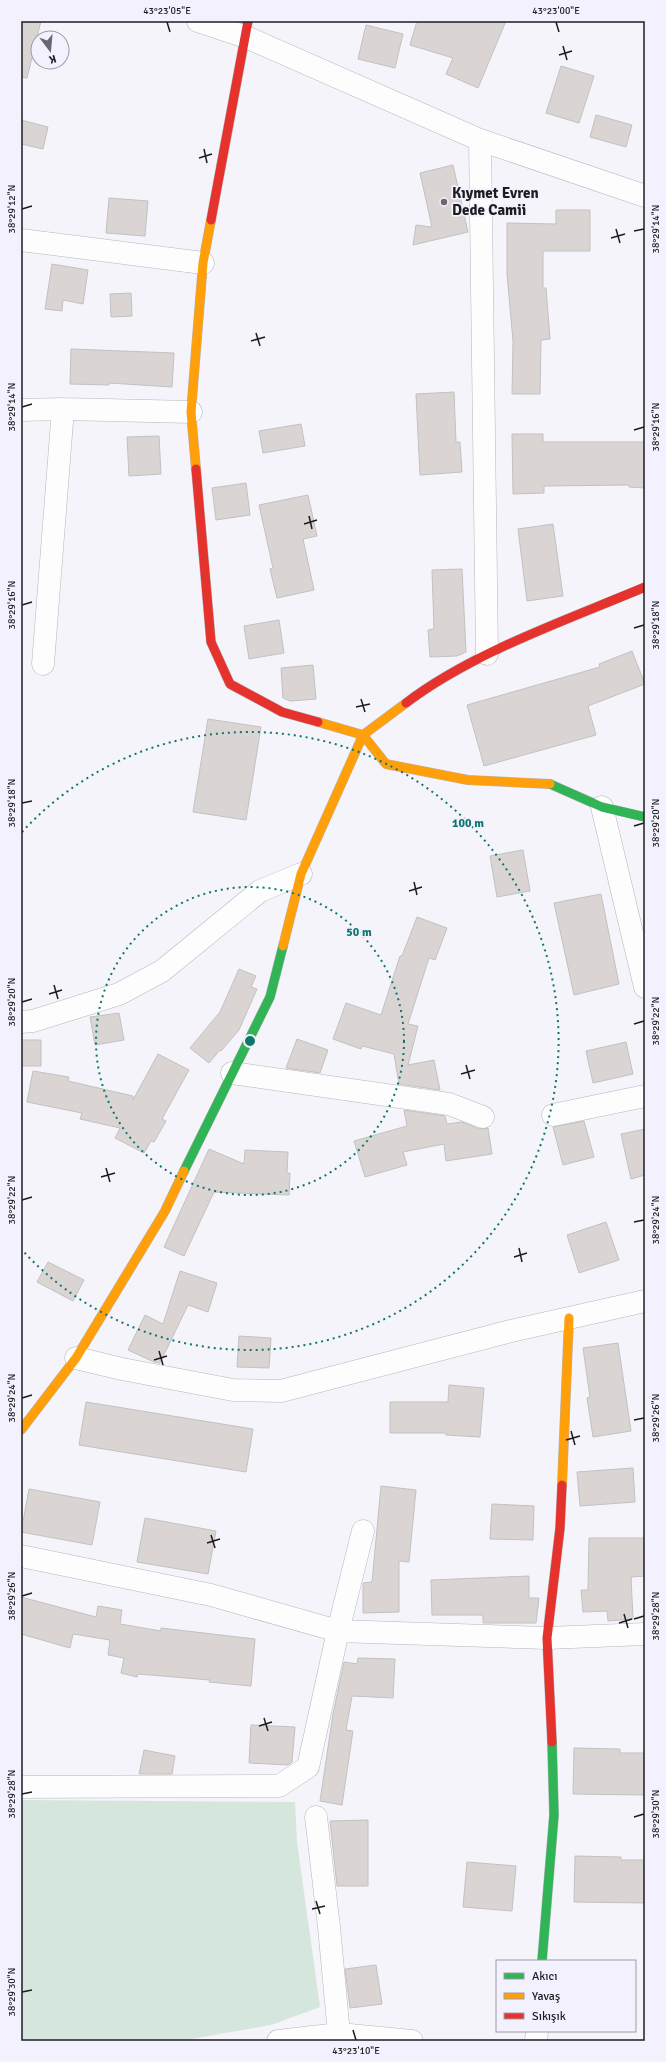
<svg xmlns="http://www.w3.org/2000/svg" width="666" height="2062" font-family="Signika,sans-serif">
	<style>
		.green { fill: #d5e6dd }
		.building { fill: #dad5d3; stroke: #c2c1c2 }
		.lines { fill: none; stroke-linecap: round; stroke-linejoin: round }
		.street-casing { stroke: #b7b6bb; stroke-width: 23 }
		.fast-casing { stroke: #b7b6bb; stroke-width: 10 }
		.slow-casing { stroke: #b7b6bb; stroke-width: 10 }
		.jam-casing { stroke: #b7b6bb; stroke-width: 10 }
		.street { stroke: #fdfdfe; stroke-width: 22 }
		.fast { stroke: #30b455; stroke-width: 9 }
		.slow { stroke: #ff9f0a; stroke-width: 9 }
		.jam { stroke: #e5322d; stroke-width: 9 }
		.ticks { fill: none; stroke: #1d1d21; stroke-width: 1.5 }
		.ring { fill: none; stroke: #0f766e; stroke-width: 2; stroke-dasharray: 2 4 }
		.poi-dot { fill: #68686d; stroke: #f2f1fd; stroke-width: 1.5 }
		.labels { text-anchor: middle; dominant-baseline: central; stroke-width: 3.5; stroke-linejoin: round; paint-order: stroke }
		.poi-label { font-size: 15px; font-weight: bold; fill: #1d1d21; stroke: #f2f1fd; text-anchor: start }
		.centre { fill: #0f766e; stroke: #f2f1fd; stroke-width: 2 }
		.ring-label { font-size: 12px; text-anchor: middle; font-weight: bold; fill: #0f766e; stroke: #f2f1fd; stroke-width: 3.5; stroke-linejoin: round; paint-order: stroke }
		.neatline { fill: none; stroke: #1d1d21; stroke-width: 1.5 }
		.ticks-label { font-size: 10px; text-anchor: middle; fill: #1d1d21 }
	</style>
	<rect width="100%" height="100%" fill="#f4f4fa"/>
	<path class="green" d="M21 1800 295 1802 297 1842 320 2007 271 2025 180 2041H21Z"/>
	<path class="building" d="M21 21H41L27 78 21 77Z
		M417 21H506L478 88 446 74 453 58 410 45Z
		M366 25 403 34 395 68 358 59Z
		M561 66 594 76 579 123 546 113Z
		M596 115 632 125 626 147 590 137Z
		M21 120 48 127 43 149 21 144Z
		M453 165 468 232 413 245 416 225 432 227 420 173Z
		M109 198 148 201 145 236 106 233Z
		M556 210H590V251H543V288H546L550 339 541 340 540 394H512L513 341 507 274V223L556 224Z
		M52 264 88 270 83 304 63 300 62 311 45 309Z
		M131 293 132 316 111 317 110 294Z
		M71 349 174 353 172 387 109 383V385L70 384Z
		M454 392 456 442H460L462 472 420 475 416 394Z
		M301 424 305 446 263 453 259 431Z
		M512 434H543V442H645V488L629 487V485L544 486V493L513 494Z
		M159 436 161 474 129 476 127 437Z
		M246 483 250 515 216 520 212 488Z
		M308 495 317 536 303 539 314 590 277 598 270 569 273 568 259 505Z
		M553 524 563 596 527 601 518 529Z
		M462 569 466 652 457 656 430 657 428 630 434 629 432 570Z
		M279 620 284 653 249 659 244 626Z
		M632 651 645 684 588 706 596 735 484 766 467 705 600 667 599 664Z
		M313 665 316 699 290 701 283 698 281 668Z
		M208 719 261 727 246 820 193 812Z
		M523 850 530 891 497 897 490 856Z
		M601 894 619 984 574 995 554 903Z
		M417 917 447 928 435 960 429 958 408 1024 418 1026 408 1065 434 1060 440 1090 399 1084 394 1054 362 1046 361 1049 333 1039 346 1003 381 1015 400 956H402Z
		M239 969 256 976 251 987 257 989 239 1030 221 1051 220 1050 209 1063 190 1048 220 1012Z
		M119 1013 124 1040 95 1045 90 1017Z
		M297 1039 328 1050 320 1073 286 1068Z
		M21 1040H41V1066H21Z
		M626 1042 633 1074 593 1083 586 1051Z
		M158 1054 189 1070 162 1119 166 1121 154 1142 151 1141 144 1153 115 1138 120 1128 80 1119 82 1113 27 1102 33 1071 69 1077 68 1081 133 1096V1100Z
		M404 1110 445 1116 447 1124 462 1122 479 1129 488 1128 492 1154 446 1161 444 1144 403 1152 407 1165 365 1177 354 1141 407 1126Z
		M584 1121 594 1157 563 1165 553 1127Z
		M645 1129V1175L631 1179 621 1134Z
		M209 1149 244 1164 245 1150 288 1152 287 1173H290L289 1195 214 1192 184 1256 164 1247Z
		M606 1222 619 1260 579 1273 567 1235Z
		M48 1262 84 1280 73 1301 37 1282Z
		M180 1271 217 1283 208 1312 188 1305 160 1363 154 1362 128 1350 145 1315 163 1324Z
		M239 1336 271 1338 269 1368 237 1367Z
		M618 1343 631 1431 593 1437 587 1398 590 1397 583 1348Z
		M449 1385 484 1388 480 1437 446 1435V1433H390V1402H448Z
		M86 1402 253 1429 246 1472 79 1445Z
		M633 1468 635 1502 580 1506 577 1472Z
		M381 1486 416 1490 409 1562 399 1561V1612L363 1613V1583L372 1582Z
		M29 1489 100 1502 92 1545 21 1532Z
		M492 1504 534 1506 533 1540 490 1539Z
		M145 1518 216 1531 208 1574 137 1562Z
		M589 1538H645V1576L631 1577 633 1619 608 1621 607 1611 583 1612 581 1590H588Z
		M529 1576V1598H539L536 1623H483V1615H432L431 1580Z
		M21 1597 96 1617 98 1606 122 1610 120 1624 161 1631V1628L255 1639 251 1686 209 1682 210 1680 138 1674 137 1677 121 1673 124 1658 108 1655 110 1640 73 1634 70 1648 21 1634Z
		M358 1658 395 1659 393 1698 352 1696 346 1730 353 1731 342 1805 320 1801 333 1714 344 1662 357 1664Z
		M251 1725 295 1727 292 1762 288 1765 249 1763Z
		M574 1748 620 1749V1753H645V1795L573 1794Z
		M144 1750 175 1756 172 1774H139Z
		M368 1820V1886H337L330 1821Z
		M575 1856 621 1857V1860H645V1903L574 1902Z
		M467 1862 516 1866 512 1911 463 1907Z
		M376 1965 382 2004 350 2008 345 1969Z"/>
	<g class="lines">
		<defs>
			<path id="street" d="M198 21 246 37 480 140 645 196
				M480 140 487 654
				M21 240 203 263
				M21 410 63 409 191 412
				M43 664 63 409
				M602 807 645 987
				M21 1022 33 1021 119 994 162 971 260 891 301 874
				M232 1073 449 1104 483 1117
				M553 1115 645 1096
				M76 1358 122 1369 233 1390 281 1391 511 1331 645 1301
				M21 1556 211 1595 338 1631 547 1638 645 1634
				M21 1787 279 1786 308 1767 338 1631 363 1531
				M316 1817 329 1927 339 2034
				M278 2041 339 2034 412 2041
				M536 2041 537 2031"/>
			<path id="fast" d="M550 784 602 807 645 817
				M184 1171 270 997 283 946
				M542 1961 554 1815 552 1742"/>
			<path id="slow" d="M196 469 191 412 203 263 211 220
				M318 722 363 735 386 764 468 780 550 784
				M283 946 301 874 363 735 406 703
				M21 1430 76 1358 165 1211 184 1171
				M562 1485 569 1318"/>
			<path id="jam" d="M211 220 248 21
				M196 469 211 642 230 684 282 712 318 722
				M406 703C473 652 567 620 645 587
				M552 1742 547 1638 560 1528 562 1485"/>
		</defs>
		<use href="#street" class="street-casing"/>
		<use href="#fast" class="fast-casing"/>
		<use href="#slow" class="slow-casing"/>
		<use href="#jam" class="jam-casing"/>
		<use href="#street" class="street"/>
		<use href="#fast" class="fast"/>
		<use href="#slow" class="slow"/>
		<use href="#jam" class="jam"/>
	</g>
	<path class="ticks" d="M167 22 170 32M556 22 559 32M563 46 567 60M559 55 572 51M204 149 207 163M199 158 212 154M22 209 32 206M616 229 620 243M634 231 644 229M611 238 625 234M256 333 260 346M251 341 265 337M22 407 32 404M634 430 644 427M309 516 312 529M304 524 317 520M22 605 32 602M634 628 644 625M361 699 365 712M356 707 370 704M22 803 32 801M634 826 644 823M414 882 417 895M409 891 422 887M54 985 58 999M49 994 62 990M22 1002 32 999M634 1024 644 1021M466 1065 470 1079M461 1074 475 1070M106 1168 110 1182M101 1177 115 1173M22 1200 32 1197M634 1222 644 1220M519 1248 522 1262M514 1257 527 1253M159 1351 163 1365M154 1360 167 1356M22 1398 32 1395M634 1420 644 1418M571 1431 575 1445M566 1440 580 1436M211 1535 215 1548M207 1543 220 1539M22 1596 32 1593M624 1614 628 1628M634 1619 644 1616M619 1623 632 1619M264 1718 268 1731M259 1726 272 1722M22 1794 32 1792M634 1817 644 1814M316 1901 320 1914M312 1909 325 1906M22 1992 32 1990M353 2030 356 2040"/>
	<g class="ring">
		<circle cx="250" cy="1041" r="154"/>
		<path d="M22 832A309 309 0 1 1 22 1250"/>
	</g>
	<circle class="poi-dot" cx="444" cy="202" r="4"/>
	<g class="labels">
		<g class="poi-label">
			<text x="452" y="193">Kıymet Evren<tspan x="452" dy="17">Dede Camii</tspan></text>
		</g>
	</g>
	<circle cx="250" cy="1041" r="6" class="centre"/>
	<g class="ring-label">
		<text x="468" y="827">100 m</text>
		<text x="359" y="936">50 m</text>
	</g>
	<rect width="666" height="2062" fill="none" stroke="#f2f1fd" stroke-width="44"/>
	<rect x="496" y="1960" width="140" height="72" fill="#f2f1fd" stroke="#9d9ca5"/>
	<rect x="504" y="1973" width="20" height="6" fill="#30b455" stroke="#9d9ca5"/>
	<text x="532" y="1980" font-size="12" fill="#1d1d21">Akıcı</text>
	<rect x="504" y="1993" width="20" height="6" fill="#ff9f0a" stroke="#9d9ca5"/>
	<text x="532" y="2000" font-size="12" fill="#1d1d21">Yavaş</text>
	<rect x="504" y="2013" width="20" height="6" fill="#e5322d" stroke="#9d9ca5"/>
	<text x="532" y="2020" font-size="12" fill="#1d1d21">Sıkışık</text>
	<g transform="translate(50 50) rotate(164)"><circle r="19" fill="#f2f1fd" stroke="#9d9ca5"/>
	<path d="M0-3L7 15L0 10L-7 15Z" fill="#68686d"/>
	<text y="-6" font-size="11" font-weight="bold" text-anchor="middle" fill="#1d1d21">K</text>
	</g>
	<rect x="22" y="22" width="622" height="2018" class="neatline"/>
	<g class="ticks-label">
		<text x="167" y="14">43°23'05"E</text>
		<text x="556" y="14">43°23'00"E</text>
		<text transform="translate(11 209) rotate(-90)" y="4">38°29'12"N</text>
		<text transform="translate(655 229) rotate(-90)" y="4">38°29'14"N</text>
		<text transform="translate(11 407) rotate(-90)" y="4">38°29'14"N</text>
		<text transform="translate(655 427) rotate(-90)" y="4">38°29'16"N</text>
		<text transform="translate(11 605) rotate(-90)" y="4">38°29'16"N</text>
		<text transform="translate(655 625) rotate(-90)" y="4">38°29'18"N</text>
		<text transform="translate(11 803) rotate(-90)" y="4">38°29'18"N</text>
		<text transform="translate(655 823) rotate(-90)" y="4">38°29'20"N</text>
		<text transform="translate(11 1002) rotate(-90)" y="4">38°29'20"N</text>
		<text transform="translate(655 1021) rotate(-90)" y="4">38°29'22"N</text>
		<text transform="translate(11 1200) rotate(-90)" y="4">38°29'22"N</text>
		<text transform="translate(655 1220) rotate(-90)" y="4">38°29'24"N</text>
		<text transform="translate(11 1398) rotate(-90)" y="4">38°29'24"N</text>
		<text transform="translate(655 1418) rotate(-90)" y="4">38°29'26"N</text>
		<text transform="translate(11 1596) rotate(-90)" y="4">38°29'26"N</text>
		<text transform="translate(655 1616) rotate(-90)" y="4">38°29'28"N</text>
		<text transform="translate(11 1794) rotate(-90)" y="4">38°29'28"N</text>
		<text transform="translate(655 1814) rotate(-90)" y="4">38°29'30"N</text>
		<text transform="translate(11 1992) rotate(-90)" y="4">38°29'30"N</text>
		<text x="356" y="2054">43°23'10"E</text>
	</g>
</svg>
